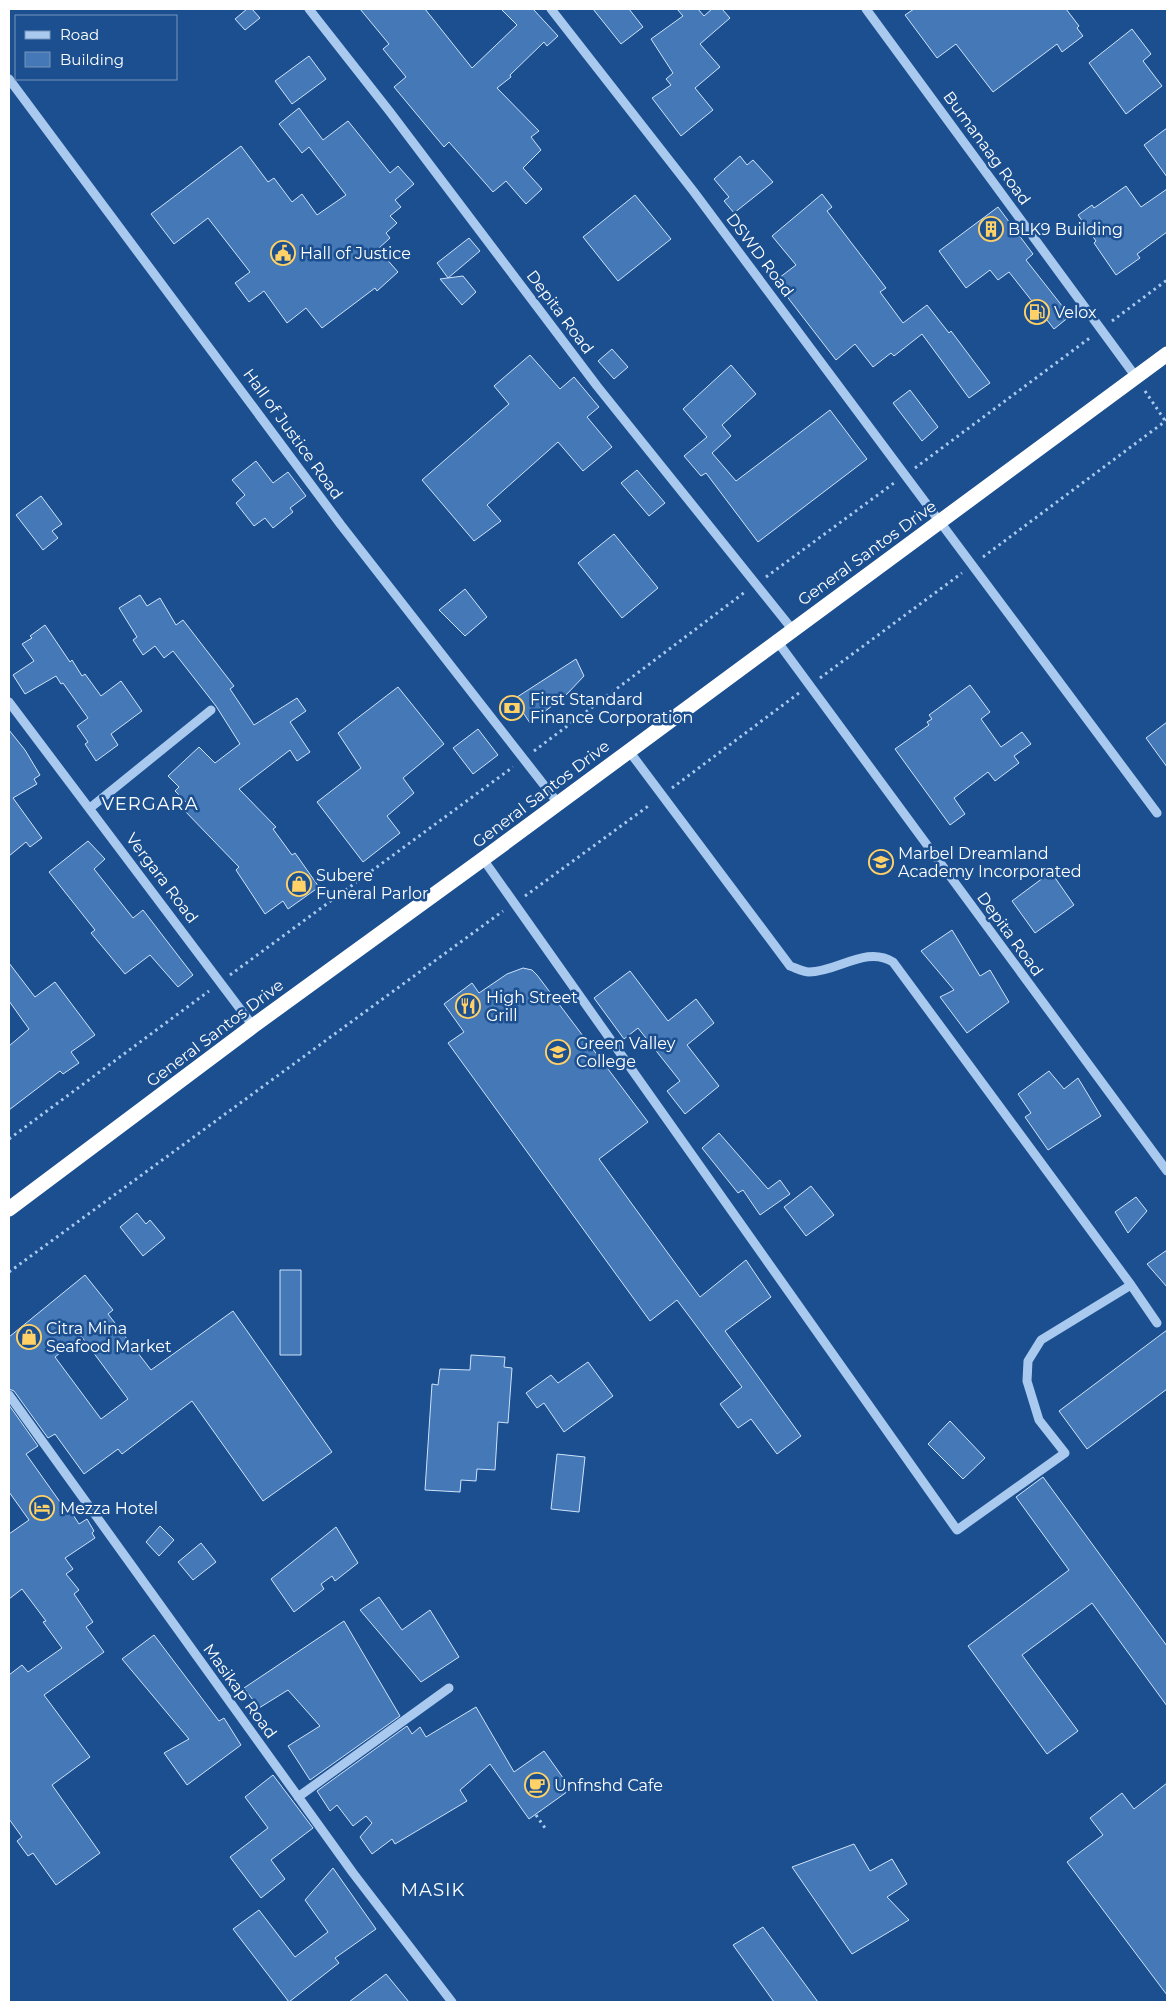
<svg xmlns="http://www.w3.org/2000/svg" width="1176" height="2011" font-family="Montserrat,sans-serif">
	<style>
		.building { fill: #4478b7; stroke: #cfe3fa; fill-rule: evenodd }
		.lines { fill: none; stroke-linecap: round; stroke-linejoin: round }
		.path { stroke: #a9c9ee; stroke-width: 3; stroke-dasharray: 2.5 4; stroke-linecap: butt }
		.minor { stroke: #a9c9ee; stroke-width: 9 }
		.highway { stroke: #fff; stroke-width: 15 }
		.labels { text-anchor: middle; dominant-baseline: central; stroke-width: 5; stroke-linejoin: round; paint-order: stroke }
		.street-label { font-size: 16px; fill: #fff; stroke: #1b4f8f }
		.poi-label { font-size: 16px; fill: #fff; stroke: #1b4f8f; text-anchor: start }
		.neighbourhood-label { font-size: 18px; letter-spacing: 1px; fill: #fff; stroke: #1b4f8f }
	</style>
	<rect width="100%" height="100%" fill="#1b4f8f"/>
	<path class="building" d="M247 9H252L260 18 245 30 235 19Z
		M360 9H425L472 68 517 25 501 9H533L558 36 547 46 544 42 510 75 511 77 497 88 539 131 531 137 541 150 523 168 542 189 526 204 506 181 493 192 449 142 444 147 394 87 406 77 383 49 389 44Z
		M593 9H629L643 27 621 44Z
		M677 9H698L704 16 712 9H722L730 18 700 44 720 67 695 88 713 110 681 136 652 98 671 85 666 79 673 73 651 39 683 16Z
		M914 9H1066L1079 26 1077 28 1083 36 1062 52 1057 44 993 92 956 44 937 58 905 15Z
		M1132 29 1151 54 1143 61 1162 86 1126 114 1089 63Z
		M309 56 326 79 292 104 275 81Z
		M299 108 323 140 348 121 390 173 398 166 414 184 395 200 401 207 390 216 397 223 386 233 390 238 378 249 398 272 377 291 375 288 322 328 306 308 287 323 264 291 249 302 235 283 250 272 208 218 174 244 151 214 241 146 268 182 274 178 292 202 302 194 317 215 346 195 309 147 302 153 279 124Z
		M1167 128V177L1144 145Z
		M740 156 747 165 753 160 773 182 734 213 724 201 729 197 714 179Z
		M1126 186 1141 207 1167 189V232L1137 254 1140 258 1116 275 1094 243 1096 241 1078 215 1092 205 1094 208Z
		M822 194 832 207 827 211 886 288 880 292 903 323 927 305 949 333 951 331 990 383 969 398 922 334 894 356 891 353 873 367 855 344 836 360 775 281 796 265 772 236Z
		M635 195 671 239 618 281 583 237Z
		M998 207 1033 254 1026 260 1070 316 1054 329 1009 272 998 280 990 270 966 288 939 251Z
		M469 238 480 251 448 278 437 263Z
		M463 276 476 292 462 305 440 279Z
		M612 349 628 367 614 379 598 361Z
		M530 355 560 389 574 377 599 407 587 417 612 447 583 471 558 442 487 505 501 521 474 541 422 480 509 404 494 386Z
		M731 365 756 394 722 425 731 436 712 453 736 481 830 410 867 459 758 542 706 473 701 476 684 456 707 437 683 409Z
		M910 390 938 427 922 441 893 403Z
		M256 461 273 483 288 472 306 496 290 508 293 512 273 528 265 518 254 526 236 503 245 495 232 480Z
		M637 470 665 503 649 516 621 483Z
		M41 496 62 524 52 531 58 538 43 550 16 515Z
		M614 534 658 588 622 618 578 563Z
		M465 589 487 617 465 636 439 610Z
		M140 595 147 606 160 598 176 625 183 620 234 686 230 689 254 725 297 698 306 711 290 722 310 752 297 761 290 750 239 789 276 827 273 829 292 855 295 853 319 887 288 909 283 901 265 914 236 870 239 867 183 809 188 804 175 791 179 787 168 776 199 747 215 763 240 744 216 706 173 651 164 658 155 646 143 655 133 640 137 637 119 608Z
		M45 625 70 662 72 660 82 676 85 674 101 696 121 681 142 711 111 734 118 745 96 761 85 744 88 742 77 726 88 718 63 683 61 684 56 676 25 694 13 675 34 661 22 644 32 638 30 636Z
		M576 659 584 676 566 695 530 723 514 699Z
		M970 685 990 712 981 719 1001 747 1022 732 1031 744 1014 756 1019 763 995 781 988 772 954 798 965 814 950 825 895 749 929 725 927 722 932 719 929 715Z
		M398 687 444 744 403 778 414 793 387 816 400 833 363 862 317 802 361 768 338 733Z
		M1167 722V767L1146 738Z
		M478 729 498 755 473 774 453 748Z
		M9 730 25 750 40 775 34 779 37 784 13 798 42 838 30 847 26 842 9 856Z
		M88 841 105 859 94 869 133 918 143 910 193 975 178 987 150 955 125 974 91 933 95 930 49 872Z
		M1051 872 1074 905 1035 933 1012 901Z
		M952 930 980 976 990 970 1009 1002 967 1033 940 997 954 990 921 951Z
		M9 963 35 997 55 982 95 1035 71 1052 79 1063 63 1074 60 1071 9 1110V1046L29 1029 9 1001Z
		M523 968 532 970 537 975 648 1122 599 1159 700 1297 746 1260 771 1297 725 1331 801 1436 777 1454 751 1419 738 1428 720 1404 742 1387 677 1300 650 1321 448 1043 464 1032 444 1004 472 983 479 993 507 974Z
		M630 971 668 1021 696 999 714 1023 687 1045 719 1086 685 1114 667 1091 680 1081 638 1028 624 1039 594 998Z
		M1049 1071 1064 1089 1078 1078 1101 1116 1048 1150 1025 1117 1031 1113 1018 1094Z
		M719 1133 768 1189 780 1180 790 1194 760 1215 743 1190 738 1193 702 1148Z
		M811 1186 834 1215 806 1236 784 1207Z
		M1136 1197 1147 1211 1128 1233 1115 1212Z
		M137 1213 146 1224 150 1220 165 1238 143 1256 120 1227Z
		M1167 1250V1287L1147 1264Z
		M280 1270H301V1355H280Z
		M85 1275 113 1310 108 1314 151 1370 233 1311 332 1452 263 1501 192 1401 122 1454 118 1449 84 1474 55 1434 48 1438 14 1391 9 1389V1337ZM81 1336 128 1399 101 1419 55 1357Z
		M1167 1330V1389L1087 1449 1059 1411Z
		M471 1355 505 1357 504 1367 512 1368 508 1423 498 1422 495 1470 477 1469 476 1481 461 1480 460 1492 425 1490 432 1384 438 1385 440 1369 470 1370Z
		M588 1362 613 1396 564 1432 544 1403 537 1408 526 1393 551 1375 558 1383Z
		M9 1405 38 1446 26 1454 65 1509 68 1507 79 1524 87 1519 94 1531 92 1533 95 1538 65 1558 73 1569 66 1574 79 1590 74 1594 93 1622 86 1627 104 1652 44 1695 90 1757 52 1785 100 1853 56 1885 33 1853 28 1856 17 1841 22 1837 9 1819V1675L22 1665 28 1672 62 1648 43 1622 46 1621 22 1589 9 1599V1534L29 1520 9 1492Z
		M950 1421 985 1458 963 1479 928 1444Z
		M557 1454 585 1457 579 1512 551 1509Z
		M1043 1477 1167 1646V1706L1092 1603 1022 1655 1078 1731 1047 1754 968 1646 1069 1570 1016 1497Z
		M160 1526 174 1540 159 1556 146 1542Z
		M336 1527 358 1563 335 1581 332 1576 321 1584 324 1589 294 1612 271 1579Z
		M201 1543 216 1562 193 1580 178 1562Z
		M379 1597 402 1630 430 1610 459 1657 421 1682 360 1610Z
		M344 1621 400 1716 310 1780 288 1746 320 1726 288 1690 259 1708 244 1688Z
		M154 1635 219 1721 224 1718 241 1745 187 1785 164 1753 189 1739 122 1659Z
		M476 1707 514 1772 544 1751 571 1789 529 1819 490 1764 460 1790 467 1801 395 1844 392 1839 372 1854 360 1837 372 1823 366 1816 353 1826 337 1805 330 1811 317 1791 407 1726 412 1734 420 1727 426 1737Z
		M273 1775 313 1828 271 1860 285 1879 261 1898 230 1857 268 1828 245 1797Z
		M1167 1783V1995L1067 1862 1103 1835 1090 1818 1122 1793 1134 1809Z
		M854 1844 870 1871 892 1859 907 1884 887 1897 909 1920 852 1954 792 1867Z
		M333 1868 376 1929 335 1958 339 1963 289 2002 233 1929 259 1910 295 1957 328 1932 305 1900Z
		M763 1927 818 2002H774L733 1945Z
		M386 1974 409 2002H349Z"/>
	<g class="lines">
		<path class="path" d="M1112 321 1167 280
			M1145 391 1166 422
			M915 468 1091 337
			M983 557 1167 420
			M766 577 894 483
			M820 678 962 573
			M534 751 745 592
			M672 788 799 693
			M525 896 651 804
			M230 975 513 767
			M9 1139 209 991
			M9 1272 503 911
			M536 1815 545 1828"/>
		<path class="minor" d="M309 9 390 112 597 386 792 629
			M551 9 694 192 1157 813
			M866 9 1136 377
			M9 79 341 525 558 803
			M777 641 1167 1171
			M9 702 253 1026
			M90 808 211 710
			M483 859 957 1530 1065 1453 1039 1420 1027 1381 1028 1361 1041 1340 1131 1285 893 962C866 945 838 972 809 972 803 972 796 968 790 966L629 751
			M1131 1285 1157 1323
			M9 1395 353 1873 452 2002
			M298 1797 449 1688"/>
		<path class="highway" d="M9 1209 253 1026 483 859 1167 354"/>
	</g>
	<defs>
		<symbol id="building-ring" viewBox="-11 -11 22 22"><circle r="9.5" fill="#1b4f8f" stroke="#ffd166" stroke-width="1.5"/><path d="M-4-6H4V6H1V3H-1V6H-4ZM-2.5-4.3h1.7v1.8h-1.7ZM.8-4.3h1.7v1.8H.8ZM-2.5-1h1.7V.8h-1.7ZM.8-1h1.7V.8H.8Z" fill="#ffd166"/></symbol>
		<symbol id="civic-ring" viewBox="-11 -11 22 22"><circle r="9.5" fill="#1b4f8f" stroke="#ffd166" stroke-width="1.5"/><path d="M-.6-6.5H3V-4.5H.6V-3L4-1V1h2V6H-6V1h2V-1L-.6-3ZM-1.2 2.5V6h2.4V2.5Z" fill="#ffd166"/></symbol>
		<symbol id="fuel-ring" viewBox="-11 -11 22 22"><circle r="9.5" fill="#1b4f8f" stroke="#ffd166" stroke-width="1.5"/><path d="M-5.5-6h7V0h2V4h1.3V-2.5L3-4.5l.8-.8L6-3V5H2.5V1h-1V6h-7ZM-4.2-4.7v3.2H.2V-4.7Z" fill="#ffd166"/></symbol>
		<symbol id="bank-ring" viewBox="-11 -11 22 22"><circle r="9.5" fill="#1b4f8f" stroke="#ffd166" stroke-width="1.5"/><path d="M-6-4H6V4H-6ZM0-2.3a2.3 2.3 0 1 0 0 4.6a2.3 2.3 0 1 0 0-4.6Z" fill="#ffd166"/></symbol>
		<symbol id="school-ring" viewBox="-11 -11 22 22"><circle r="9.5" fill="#1b4f8f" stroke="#ffd166" stroke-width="1.5"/><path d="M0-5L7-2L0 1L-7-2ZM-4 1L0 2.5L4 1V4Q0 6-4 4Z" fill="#ffd166"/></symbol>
		<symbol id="shop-ring" viewBox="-11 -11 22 22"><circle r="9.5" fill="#1b4f8f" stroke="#ffd166" stroke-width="1.5"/><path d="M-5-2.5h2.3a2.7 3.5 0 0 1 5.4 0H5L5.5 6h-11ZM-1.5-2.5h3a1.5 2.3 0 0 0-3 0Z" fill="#ffd166"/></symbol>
		<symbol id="restaurant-ring" viewBox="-11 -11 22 22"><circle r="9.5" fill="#1b4f8f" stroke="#ffd166" stroke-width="1.5"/><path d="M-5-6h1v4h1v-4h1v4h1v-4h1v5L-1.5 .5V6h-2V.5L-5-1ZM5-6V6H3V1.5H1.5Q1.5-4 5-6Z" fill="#ffd166"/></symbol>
		<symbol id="university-ring" viewBox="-11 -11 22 22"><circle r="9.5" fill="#1b4f8f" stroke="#ffd166" stroke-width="1.5"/><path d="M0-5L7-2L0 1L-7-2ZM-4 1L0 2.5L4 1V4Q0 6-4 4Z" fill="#ffd166"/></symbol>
		<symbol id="hotel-ring" viewBox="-11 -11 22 22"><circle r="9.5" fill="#1b4f8f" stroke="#ffd166" stroke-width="1.5"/><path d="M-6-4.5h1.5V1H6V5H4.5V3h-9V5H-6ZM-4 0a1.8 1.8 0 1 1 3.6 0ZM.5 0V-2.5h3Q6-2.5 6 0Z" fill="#ffd166"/></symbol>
		<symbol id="cafe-ring" viewBox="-11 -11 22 22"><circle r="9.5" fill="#1b4f8f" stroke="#ffd166" stroke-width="1.5"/><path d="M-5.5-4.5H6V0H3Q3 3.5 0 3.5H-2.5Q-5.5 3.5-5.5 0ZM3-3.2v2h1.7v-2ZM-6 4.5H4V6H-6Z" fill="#ffd166"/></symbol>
	</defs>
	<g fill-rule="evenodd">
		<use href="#building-ring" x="977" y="215" width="28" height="28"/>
		<use href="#civic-ring" x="269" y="239" width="28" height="28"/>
		<use href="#fuel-ring" x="1023" y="298" width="28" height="28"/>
		<use href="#bank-ring" x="498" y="694" width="28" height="28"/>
		<use href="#school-ring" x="867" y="848" width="28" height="28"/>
		<use href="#shop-ring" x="285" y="870" width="28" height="28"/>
		<use href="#restaurant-ring" x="454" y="992" width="28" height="28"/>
		<use href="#university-ring" x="544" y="1038" width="28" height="28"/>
		<use href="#shop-ring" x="15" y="1323" width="28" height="28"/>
		<use href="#hotel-ring" x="28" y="1494" width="28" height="28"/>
		<use href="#cafe-ring" x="523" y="1771" width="28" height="28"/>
	</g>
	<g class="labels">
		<g class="street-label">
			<text transform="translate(987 148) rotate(54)">Bumanaag Road</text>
			<text transform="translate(760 255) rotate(53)">DSWD Road</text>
			<text transform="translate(560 312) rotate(53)">Depita Road</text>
			<text transform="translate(293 434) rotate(54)">Hall of Justice Road</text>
			<text transform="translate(867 553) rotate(-36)">General Santos Drive</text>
			<text transform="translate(541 794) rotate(-37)">General Santos Drive</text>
			<text transform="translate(162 878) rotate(53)">Vergara Road</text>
			<text transform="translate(1010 934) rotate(54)">Depita Road</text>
			<text transform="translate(215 1033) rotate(-37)">General Santos Drive</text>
			<text transform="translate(240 1691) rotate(54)">Masikap Road</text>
		</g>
		<g class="poi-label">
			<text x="1008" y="229">BLK9 Building</text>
			<text x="300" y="253">Hall of Justice</text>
			<text x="1054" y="312">Velox</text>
			<text x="530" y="699">First Standard<tspan x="530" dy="18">Finance Corporation</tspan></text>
			<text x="898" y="853">Marbel Dreamland<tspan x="898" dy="18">Academy Incorporated</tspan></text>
			<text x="316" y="875">Subere<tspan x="316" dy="18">Funeral Parlor</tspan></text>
			<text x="486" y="997">High Street<tspan x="486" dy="18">Grill</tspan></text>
			<text x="576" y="1043">Green Valley<tspan x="576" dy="18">College</tspan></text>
			<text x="46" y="1328">Citra Mina<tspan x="46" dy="18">Seafood Market</tspan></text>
			<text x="60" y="1508">Mezza Hotel</text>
			<text x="554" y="1785">Unfnshd Cafe</text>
		</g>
		<g class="neighbourhood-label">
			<text x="150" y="804">VERGARA</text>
			<text x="433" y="1890">MASIK</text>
		</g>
	</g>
	<rect width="1176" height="2011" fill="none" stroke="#ffffff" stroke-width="20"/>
	<rect x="15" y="15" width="162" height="65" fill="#1b4f8f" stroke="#7695bc"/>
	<rect x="25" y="31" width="25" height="8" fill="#a9c9ee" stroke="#7695bc"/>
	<text x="60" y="40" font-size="15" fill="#ffffff">Road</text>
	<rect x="25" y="52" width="25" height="15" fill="#4478b7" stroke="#7695bc"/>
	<text x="60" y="65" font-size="15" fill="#ffffff">Building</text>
</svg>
